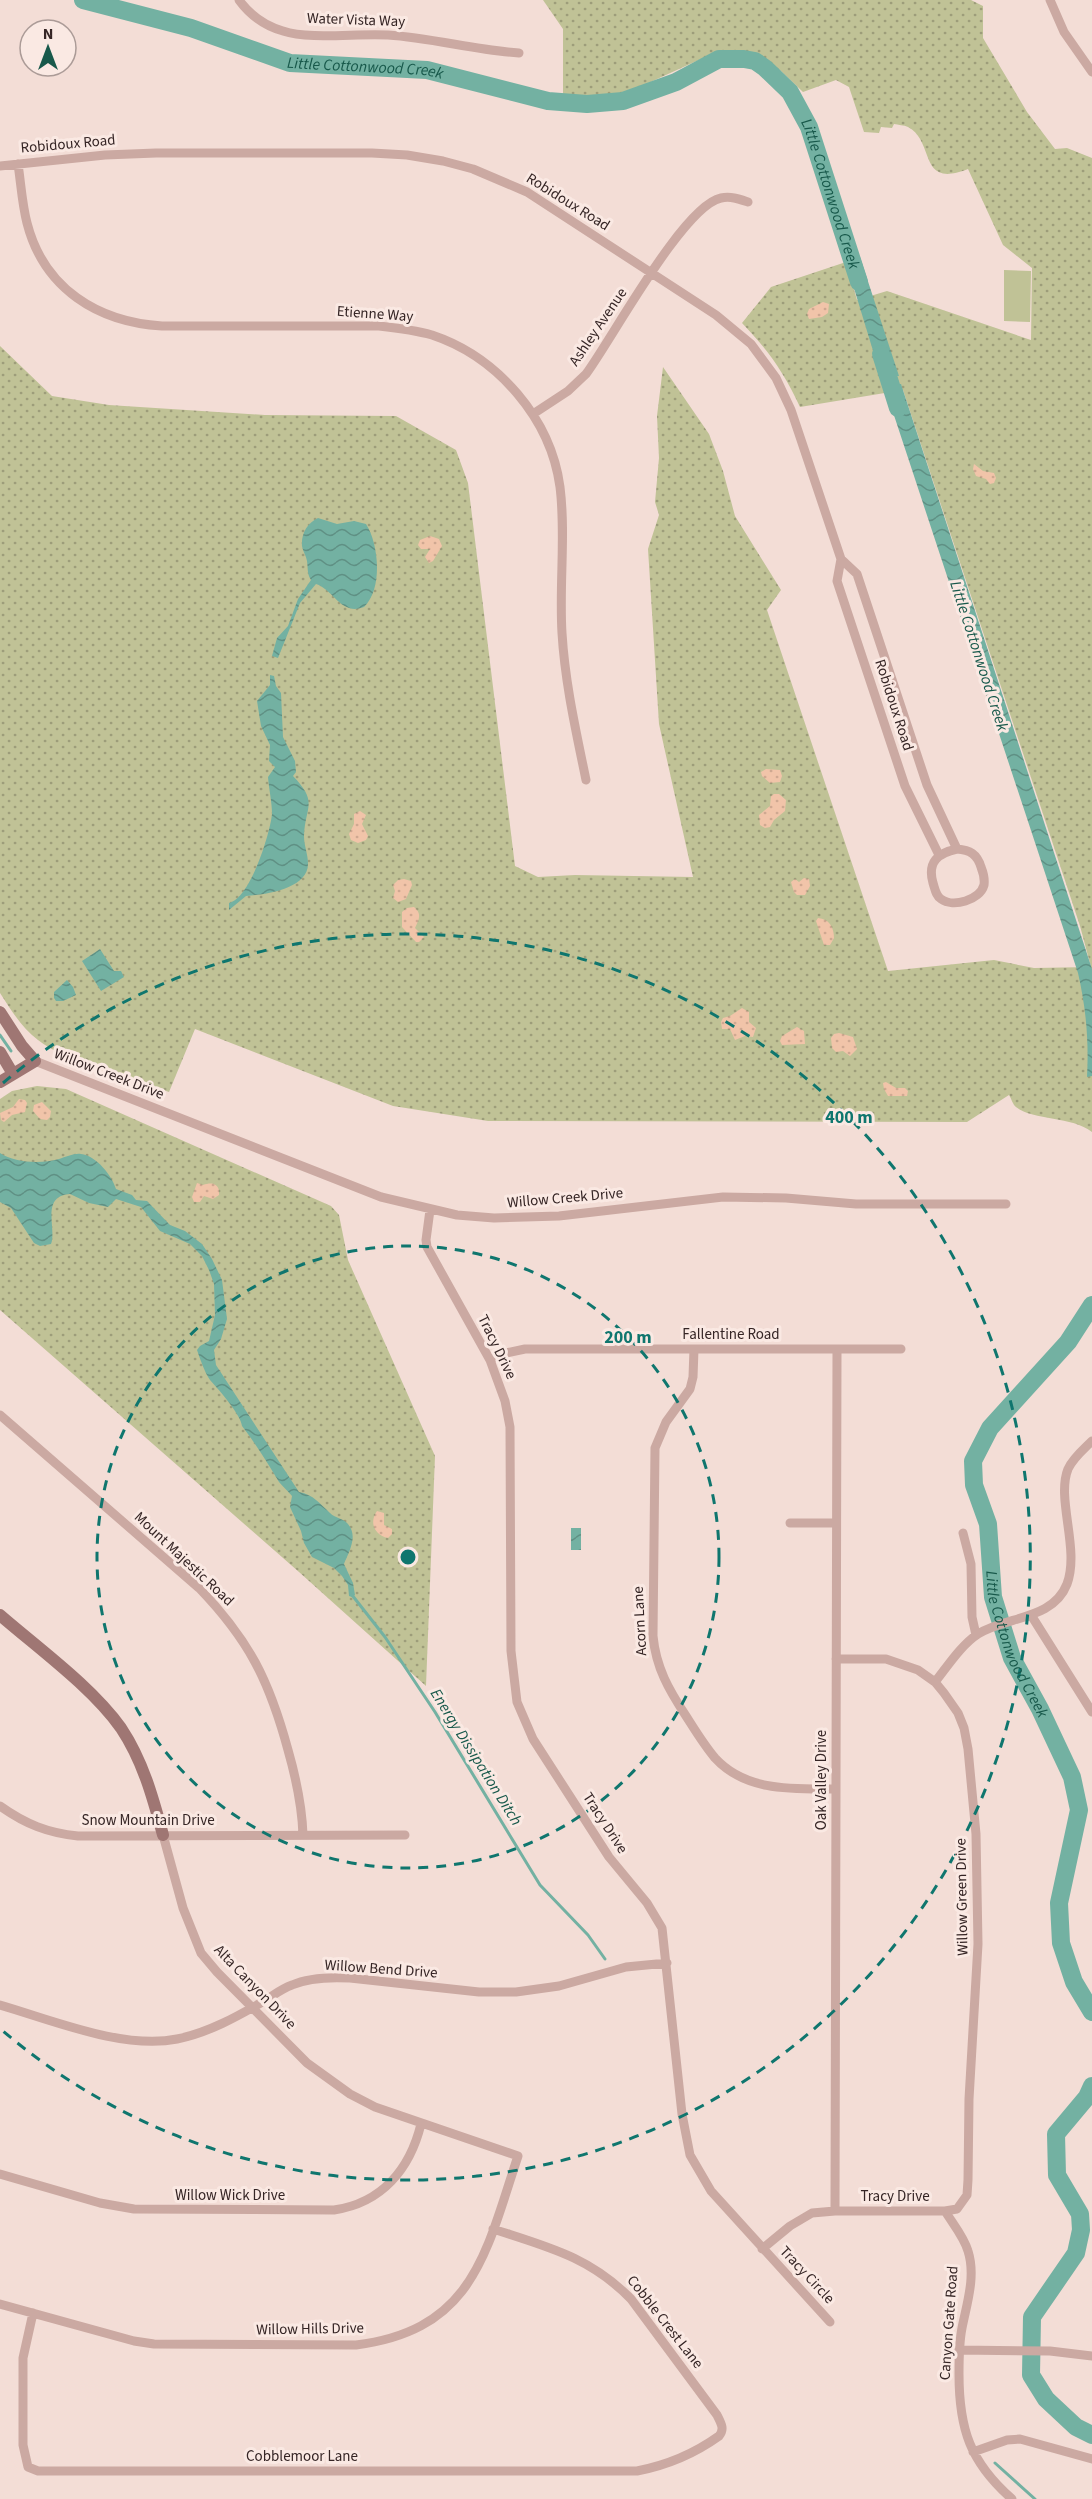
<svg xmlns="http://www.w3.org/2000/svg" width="1092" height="2499" font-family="'Source Sans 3',sans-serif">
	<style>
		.grass { fill: url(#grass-dots) }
		.sand { fill: url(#sand-dots) }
		.garden { fill: #c0c296 }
		.water { fill: url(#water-waves) }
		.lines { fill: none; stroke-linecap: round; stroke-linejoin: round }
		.stream { stroke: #73b1a2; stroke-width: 3 }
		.river { stroke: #73b1a2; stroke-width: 18 }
		.street { stroke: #cba9a2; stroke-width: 9 }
		.secondary { stroke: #9f7673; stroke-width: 12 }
		.ring { fill: none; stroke: #0f766e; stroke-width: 3; stroke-dasharray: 10 8 }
		.labels { text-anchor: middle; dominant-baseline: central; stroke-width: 6; stroke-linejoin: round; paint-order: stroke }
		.street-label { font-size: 15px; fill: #352525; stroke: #fae9e3 }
		.water-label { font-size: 16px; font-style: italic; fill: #18594b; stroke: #fae9e3 }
		.centre { fill: #0f766e; stroke: #fae9e3; stroke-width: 3 }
		.ring-label { font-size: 18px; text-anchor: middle; font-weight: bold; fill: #0f766e; stroke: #fae9e3; stroke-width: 6; stroke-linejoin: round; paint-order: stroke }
	</style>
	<defs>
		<pattern id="grass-dots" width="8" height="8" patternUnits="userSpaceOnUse" patternTransform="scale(1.5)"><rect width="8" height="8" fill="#c0c296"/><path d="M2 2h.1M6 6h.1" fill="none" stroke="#9d9d7a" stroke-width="1.8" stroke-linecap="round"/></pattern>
		<pattern id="sand-dots" width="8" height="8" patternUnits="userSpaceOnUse" patternTransform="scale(1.5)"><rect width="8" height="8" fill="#f1c4a9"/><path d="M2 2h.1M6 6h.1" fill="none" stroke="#cfa891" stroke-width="1.8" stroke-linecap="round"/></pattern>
		<pattern id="water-waves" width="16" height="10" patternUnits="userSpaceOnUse" patternTransform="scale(1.5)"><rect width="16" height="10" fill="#73b1a2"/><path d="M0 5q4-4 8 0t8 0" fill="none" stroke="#5f9084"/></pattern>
	</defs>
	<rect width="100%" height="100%" fill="#f3ddd6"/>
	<path class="grass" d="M543 0H971L983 6V38L1027 112 1055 149 1067 148 1092 158V1132C1072 1116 1034 1121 1016 1107 1013 1105 1011 1098 1009 1095L967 1122 488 1121 393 1106 195 1029 169 1092C132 1079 67 1063 38 1040 22 1028 11 1010 0 993V346L52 396 109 405 265 415 396 416 456 450 468 483 515 866 538 877 575 875 693 877 659 724 648 549 659 515 655 502 659 458 657 416 663 367 709 434 723 471 735 516 781 590 767 610 888 971 994 960 1034 968 1091 967 1080 926 903 390 800 407C784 373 769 351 742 323L771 287 846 262 857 300 887 291 1031 340 1032 268 1003 245 968 169C917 189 936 142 908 127 904 125 898 125 894 124L892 128 881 127 879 133 864 132 849 87 836 80 803 92 781 71 757 56 730 50 701 59 611 100 584 102 563 98V29Z
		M37 1086 66 1089 331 1206 339 1215 348 1260 435 1456 426 1686 299 1572 0 1310V1099L12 1091Z"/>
	<path class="sand" d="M823 302 829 304 828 313 822 317 809 319 807 314 809 309Z
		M974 464 983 471 994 473 996 478 994 483 990 484 986 479 976 476 973 469Z
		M430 536 439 539 442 546 433 561 429 563 425 557 430 549H421L418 545 420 540Z
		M766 769 780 770 782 776 780 782 770 783 762 776 761 772Z
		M774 794H779L786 800 785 811 774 820 770 827 765 828 760 825 759 815 770 806 771 796Z
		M360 811 366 815 362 824 368 836 366 840 358 843 351 840 349 834 354 824V814Z
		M804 878 809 879 810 886 805 895H797L794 892 791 882 795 879 799 882Z
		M404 879 411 881 412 885 406 899 398 902 393 898 395 891 393 885 398 880Z
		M414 907C423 914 418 921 415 928L424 937 419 942H416L402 927V912L407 908Z
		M818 918C829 919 834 927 834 938L830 945H824L816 921Z
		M742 1008 749 1012V1022L756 1028 753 1037 745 1036 735 1040 730 1029H722L721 1022 723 1018 730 1016Z
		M797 1027 804 1031 805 1044 782 1045 780 1041 782 1036Z
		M839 1033 853 1037 857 1049 850 1056 843 1051 836 1052 832 1048 831 1038 834 1034Z
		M886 1082 896 1088H905L908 1091 907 1096H888L884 1089 883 1083Z
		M19 1099 25 1100 27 1103 25 1112 12 1115 4 1122 1 1120 0 1113 13 1107Z
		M42 1102 51 1111 50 1117 47 1120 40 1119 33 1111 34 1105Z
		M197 1183 203 1185C210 1183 216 1182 219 1190V1195L213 1199 204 1196 200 1202H194L192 1197Z
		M377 1511 384 1513V1525L392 1529V1534L388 1538C374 1535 369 1522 377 1511Z"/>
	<path class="garden" d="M1004 270 1031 271 1030 322 1004 321Z"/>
	<path class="water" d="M860 257 899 376 881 377 846 262Z
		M901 384 1092 969V1076L1087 1077C1089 1041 1086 1008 1078 973L884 385Z
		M318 518 337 524 354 521 366 524C379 544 383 589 364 607 341 616 334 590 316 584L300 603 278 658 272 656 277 638 288 626 298 599 311 580C307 574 308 568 307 561 306 555 303 552 302 546 301 534 307 523 318 518Z
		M270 675 274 676 276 686 281 693 283 737 295 761 296 772 293 776C319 803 305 806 304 836 304 846 308 854 308 864 308 889 264 895 246 896L229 910V903C250 899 270 834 272 814 272 802 269 790 268 777L275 767 269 761 270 745 261 726 257 701 270 685Z
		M100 949 114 971H121L124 977 101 991 82 961Z
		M67 980 73 987 76 995 63 1001H56L54 998V992Z
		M0 1153C15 1163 41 1164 59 1159 66 1157 74 1153 81 1154 97 1156 112 1176 116 1189L132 1195 136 1200 147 1201 170 1225 185 1231 202 1244 212 1259 222 1280 227 1319 221 1339 214 1350 216 1365 299 1492C314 1495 319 1503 330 1513 335 1518 342 1518 347 1523 359 1535 349 1552 344 1564L353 1583 355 1595 352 1597 349 1596 348 1585 342 1576 334 1568 312 1557 304 1543 301 1531 290 1507 292 1496C288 1491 283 1487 279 1482 267 1462 255 1443 242 1426 241 1415 220 1391 210 1380 205 1373 200 1359 197 1350L200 1346 209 1341 215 1315 214 1284 209 1270 202 1256 190 1244 160 1231 141 1207 116 1199 108 1207 89 1203 70 1194C40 1196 57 1229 51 1244L40 1246 34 1243 11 1208 0 1202Z
		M571 1528H581V1550H571Z"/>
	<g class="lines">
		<path class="stream" d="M0 1035 11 1051
			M352 1595 385 1637 435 1712 540 1885 588 1935 605 1959
			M995 2463 1035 2499"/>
		<g class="river">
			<path id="s1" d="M83 0 191 28 290 63 427 70 548 101 587 104 623 101 676 82 719 59H744L755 61 765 68 790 92 809 127 859 282"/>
			<path d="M881 354 898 408"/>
			<path id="s2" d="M1092 1305 1068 1342 990 1428 973 1461 974 1485 988 1524 993 1597 1012 1658 1040 1709 1072 1777 1079 1810 1059 1903 1061 1943 1074 1982 1092 2012"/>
			<path d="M1092 2086 1087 2097 1056 2134 1057 2175 1080 2214 1081 2230 1076 2253 1032 2317 1031 2375 1046 2399 1076 2427 1092 2435"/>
		</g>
		<path class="street" d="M239 0C250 15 265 26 283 31 310 40 357 33 388 35 432 38 475 50 519 53
			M1050 0 1064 32 1092 72
			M18 164C21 184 22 204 27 223 44 289 98 322 162 326H379C397 328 414 330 432 335 498 357 551 419 560 487 566 535 559 584 562 633 565 683 576 731 586 780
			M0 166 105 155 156 153H372L407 155 443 161 473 169 527 192 716 315 751 344 776 378 791 410 841 559 857 574 927 785 957 849
			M533 414 568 391 586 374C612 339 683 206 721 198 731 196 739 199 748 202
			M841 559 837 581 905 786 939 855
			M957 849C970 850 977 854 981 867 983 872 985 878 984 885 980 900 953 908 941 899 936 896 935 889 933 883 927 862 938 853 957 849Z
			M35 1061 381 1197 457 1215 494 1218 559 1216 723 1197 786 1198 856 1204H1006
			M430 1210 426 1240 427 1247 490 1360 505 1401 510 1427 511 1651 517 1702 533 1739 609 1857 647 1903 662 1928 682 2114 690 2155 711 2191 830 2322
			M694 1349 693 1377 690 1389 666 1422 655 1448 653 1636C656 1668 669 1690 686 1716 695 1730 704 1745 715 1758 746 1792 794 1789 836 1789
			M490 1360 506 1353 525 1349H901
			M0 1415 199 1588C249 1640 269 1680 288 1750 296 1778 302 1805 303 1835
			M790 1523H836
			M963 1533 971 1564 972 1617 976 1635
			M1031 1615 1092 1712
			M935 1682C947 1667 961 1645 978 1634 1007 1616 1053 1620 1067 1584 1080 1549 1056 1499 1068 1469 1073 1458 1083 1450 1092 1441
			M0 1806C25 1824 48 1833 78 1836L405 1835
			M0 2005C52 2020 124 2050 177 2039 208 2033 238 2016 264 2001 274 1995 281 1989 292 1985 310 1977 331 1977 350 1978L479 1992H516L559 1986 626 1967 667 1963
			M0 2174 100 2203 134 2209 334 2210C382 2203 410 2169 421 2124
			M835 2211 837 1349
			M945 2211C953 2224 964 2237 968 2251 976 2276 967 2303 962 2328 959 2343 959 2358 959 2374 959 2429 970 2462 1012 2499
			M762 2249 790 2226 812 2213 835 2211H945L957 2209 967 2195 968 2180 969 2099 978 1944 976 1834 968 1749 964 1728 958 1713 944 1693 935 1682 918 1670 886 1659H836
			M0 2304 134 2341 154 2344 356 2345C474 2330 486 2252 518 2156L375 2107 350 2094 307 2063 217 1972 201 1953 183 1908 163 1835
			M33 2313 23 2358V2445L28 2467 38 2471H637C668 2465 694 2454 719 2436 725 2429 721 2423 717 2415L631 2299C590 2257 548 2247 493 2229
			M959 2350 1050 2351 1092 2356
			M973 2452 1007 2440 1020 2439 1092 2459"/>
		<path class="secondary" d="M0 1012 22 1046 35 1061 0 1082
			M0 1052 13 1074
			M0 1615C38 1648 92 1687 121 1728 143 1761 153 1798 163 1835"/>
	</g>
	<g class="ring">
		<circle cx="408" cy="1557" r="311"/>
		<path d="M3 1083A623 623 0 1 1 3 2031"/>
	</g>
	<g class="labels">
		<g class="street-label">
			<text transform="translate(356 20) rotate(2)">Water Vista Way</text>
			<text transform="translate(68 144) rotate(-5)">Robidoux Road</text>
			<text transform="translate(568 202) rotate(32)">Robidoux Road</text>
			<text transform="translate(375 314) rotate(4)">Etienne Way</text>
			<text transform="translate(598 327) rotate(-56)">Ashley Avenue</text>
			<text transform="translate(894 705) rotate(72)">Robidoux Road</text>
			<text transform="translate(109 1074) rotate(21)">Willow Creek Drive</text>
			<text transform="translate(565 1198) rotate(-5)">Willow Creek Drive</text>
			<text x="731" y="1334">Fallentine Road</text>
			<text transform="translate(497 1347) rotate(64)">Tracy Drive</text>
			<text transform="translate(184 1559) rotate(43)">Mount Majestic Road</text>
			<text transform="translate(640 1621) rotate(-93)">Acorn Lane</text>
			<text transform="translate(821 1780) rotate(-90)">Oak Valley Drive</text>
			<text x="148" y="1820">Snow Mountain Drive</text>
			<text transform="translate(605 1823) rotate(57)">Tracy Drive</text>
			<text transform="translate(962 1897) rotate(-91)">Willow Green Drive</text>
			<text transform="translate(381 1969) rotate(4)">Willow Bend Drive</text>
			<text transform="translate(255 1987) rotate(46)">Alta Canyon Drive</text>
			<text x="230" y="2195">Willow Wick Drive</text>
			<text x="895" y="2196">Tracy Drive</text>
			<text transform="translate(807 2275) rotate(47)">Tracy Circle</text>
			<text transform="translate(665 2322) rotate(52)">Cobble Crest Lane</text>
			<text transform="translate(949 2323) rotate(-86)">Canyon Gate Road</text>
			<text transform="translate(310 2329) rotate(-1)">Willow Hills Drive</text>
			<text x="302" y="2456">Cobblemoor Lane</text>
		</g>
		<g class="water-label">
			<text stroke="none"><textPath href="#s1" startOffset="292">Little Cottonwood Creek</textPath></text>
			<text stroke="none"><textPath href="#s1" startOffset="852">Little Cottonwood Creek</textPath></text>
			<text transform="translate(979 656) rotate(72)">Little Cottonwood Creek</text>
			<text stroke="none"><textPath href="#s2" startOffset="388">Little Cottonwood Creek</textPath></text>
			<text transform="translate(476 1757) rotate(58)">Energy Dissipation Ditch</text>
		</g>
	</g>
	<circle cx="408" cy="1557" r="9" class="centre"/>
	<g class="ring-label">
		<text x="849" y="1123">400 m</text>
		<text x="628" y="1343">200 m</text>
	</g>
	<g transform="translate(48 48)"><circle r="28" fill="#fae9e3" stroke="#ab9b97" stroke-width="1.5"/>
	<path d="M0-4.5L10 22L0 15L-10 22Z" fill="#18594b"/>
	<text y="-9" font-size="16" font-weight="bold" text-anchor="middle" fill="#352525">N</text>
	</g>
</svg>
